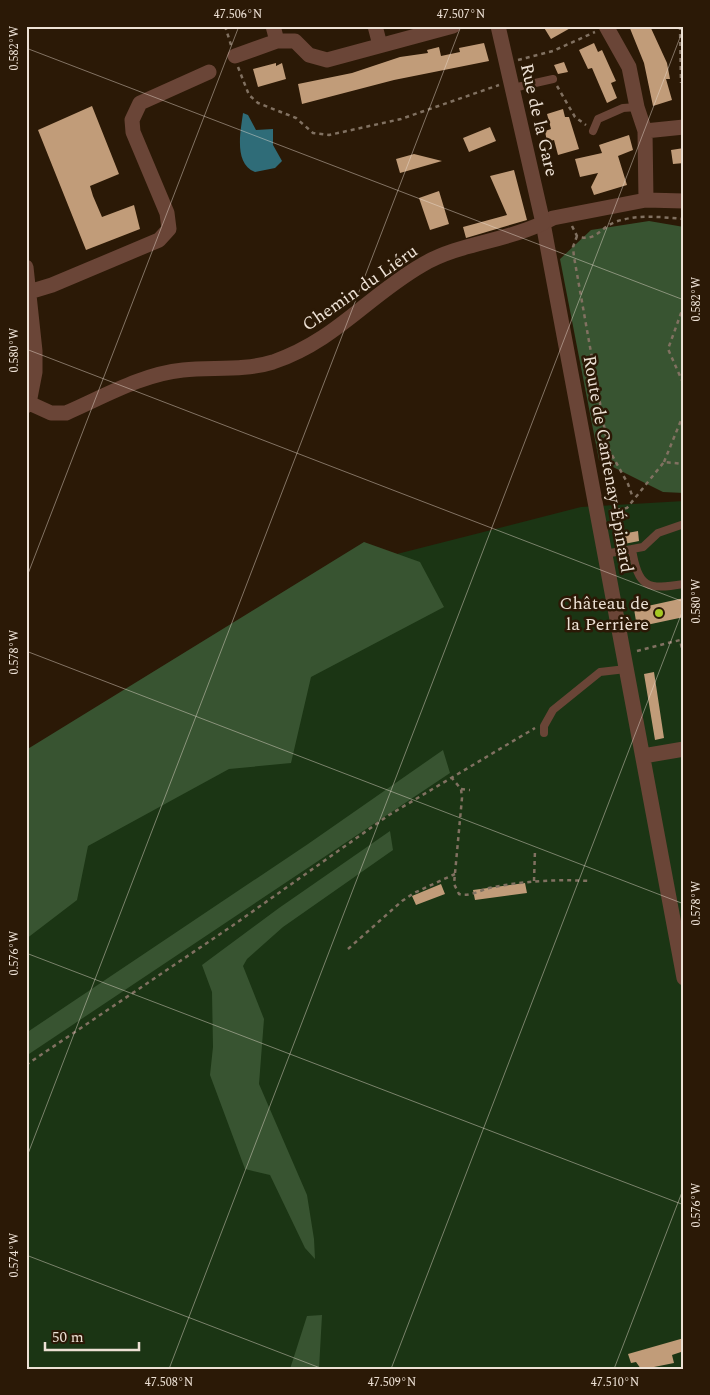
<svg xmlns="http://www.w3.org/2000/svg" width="710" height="1395" font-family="Spectral,serif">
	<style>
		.green { fill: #1b3514 }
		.forest { fill: #385431 }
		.water { fill: #2f6c78 }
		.building { fill: #c19c79 }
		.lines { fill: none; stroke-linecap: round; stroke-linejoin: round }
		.path { stroke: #817161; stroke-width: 2.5; stroke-dasharray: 4 4; stroke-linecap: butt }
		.service { stroke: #6a4537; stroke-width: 8 }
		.minor { stroke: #6a4537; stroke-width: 15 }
		.tertiary { stroke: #6a4537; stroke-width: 15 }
		.ticks { fill: none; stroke: #ede1d5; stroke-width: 1; stroke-opacity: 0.45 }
		.poi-dot { fill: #a5c823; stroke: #2b1906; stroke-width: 2 }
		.labels { text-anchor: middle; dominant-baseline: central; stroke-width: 5; stroke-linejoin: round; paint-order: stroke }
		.street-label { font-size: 18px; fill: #ede1d5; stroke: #2b1906 }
		.poi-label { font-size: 18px; fill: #ede1d5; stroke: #2b1906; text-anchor: end }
		.neatline { fill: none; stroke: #ede1d5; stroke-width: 2 }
		.ticks-label { font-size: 12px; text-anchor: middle; fill: #ede1d5 }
	</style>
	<rect width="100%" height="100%" fill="#2b1906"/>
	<path class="green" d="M684 501V1369H26V777L393 555 581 507Z"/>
	<path class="forest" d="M649 221 684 227V493L663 492 599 460 560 259 591 230Z
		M364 542 420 562 444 607 311 677 291 763 229 769 88 846 77 900 26 939V750Z
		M443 750 450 773 26 1056V1033L308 844Z
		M390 831 393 850 283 927 247 959 243 966 264 1019 259 1084 307 1195 314 1239 315 1259 305 1248 270 1175 245 1169 210 1075 213 1047 212 992 202 965 279 908Z
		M322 1315 319 1369H290L307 1316Z"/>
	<path class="water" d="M243 113 248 115 256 130 273 129V145L282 161 275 168 255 172C233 163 241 130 243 113Z"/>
	<path class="building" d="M543 26H574L551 39Z
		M629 26H650L667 63 670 79H666L672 100 653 106 644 63Z
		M484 43 489 61 394 80 302 104 298 84 352 73 400 57 428 53 427 50 439 47 441 56 460 52 459 48Z
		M594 43 598 52 602 50 616 81 611 83 617 98 607 103 592 68 588 69 579 50Z
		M564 62 568 72 558 74 554 65Z
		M276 63V66L282 63 286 79 258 87 253 69Z
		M92 106 119 174 90 186 93 196 102 217 134 205 140 229 86 250 38 130Z
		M563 109 565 117H569L579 149 558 155 554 140 547 142 545 131 551 129 547 114Z
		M490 127 496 141 469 152 463 138Z
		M629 135 633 150 618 156 627 185 594 195 591 187 598 173 580 177 575 159 602 153 599 145Z
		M684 148V163L673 164 671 150Z
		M414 154 442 161 400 173 396 159Z
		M514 170 527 220 466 238 463 227 507 215 490 176Z
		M439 191 449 224 430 230 419 198Z
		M638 531 639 541 624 544 622 534Z
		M684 598V617L637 627 634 609Z
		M654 672 664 738 655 740 644 674Z
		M525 883 527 893 475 900 473 890Z
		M441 884 445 894 416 905 412 896Z
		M684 1338V1351L672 1355 674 1363 644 1369H641L636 1362 631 1363 628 1354Z"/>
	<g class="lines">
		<path class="path" d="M225 26 231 45
			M680 26 681 83
			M518 60 553 51 595 32
			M238 67 249 95 258 103 296 118 313 133 329 135 401 119 499 85
			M557 86 575 117 586 125
			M572 226 577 236C595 243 600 228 615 222 637 214 660 217 684 219
			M577 236 573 247 574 257 608 448 628 484 633 498
			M684 305 668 349 684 385
			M664 462 684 413
			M609 511 627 508 664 462 684 464
			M637 651 680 640 684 658
			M451 777 461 789 462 798 454 884 459 894C468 897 479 891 489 888 523 881 556 879 590 881
			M461 789 470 790
			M534 881 535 850
			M348 949 402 901 414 893 455 874
			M26 1065 232 926 389 815 535 728"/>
		<path class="service" d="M513 88 553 79
			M593 131 598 119 623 108 637 107
			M632 549C638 588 647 590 684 584
			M605 554 643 547 658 533 684 524
			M544 733V726L553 710 600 672 626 669"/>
		<path class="minor" d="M273 26 277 41
			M375 26 380 45
			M606 26 629 67 637 107 645 131 646 200
			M235 56 277 41H295L309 55 327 60 453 26
			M645 131 684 127
			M684 201 646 200 553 218 543 223 684 978
			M26 267 35 351V372L29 403
			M29 292 52 285 159 240 169 229 167 213 133 132 132 120 140 103 209 72
			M643 756 684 749"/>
		<path class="tertiary" d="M26 406 29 403 51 413H66C103 397 142 374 183 370 213 367 244 371 273 362 335 341 368 296 422 265 459 243 504 242 543 223L498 26"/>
	</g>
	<path class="ticks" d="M26 48 684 300M26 349 684 602M26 579 239 26M26 651 684 904M26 953 684 1205M26 1159 461 26M26 1255 323 1369M169 1369 684 27M391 1369 684 607M614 1369 684 1187"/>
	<circle class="poi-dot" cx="659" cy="613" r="5"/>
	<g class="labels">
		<g class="street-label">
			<text transform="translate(539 120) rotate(77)">Rue de la Gare</text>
			<text transform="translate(360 288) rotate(-35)">Chemin du Liéru</text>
			<text transform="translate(608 464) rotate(80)">Route de Cantenay-Épinard</text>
		</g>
		<g class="poi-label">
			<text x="649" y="603">Château de<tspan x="649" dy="21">la Perrière</tspan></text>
		</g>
	</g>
	<rect width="710" height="1395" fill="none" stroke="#2b1906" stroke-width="55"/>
	<path d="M45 1342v8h94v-8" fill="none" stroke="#ede1d5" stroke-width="2.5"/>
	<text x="52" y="1342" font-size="15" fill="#ede1d5" stroke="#2b1906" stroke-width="4" paint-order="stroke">50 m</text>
	<rect x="28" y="28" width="654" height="1340" class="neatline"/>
	<g class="ticks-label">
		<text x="238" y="18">47.506°N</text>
		<text x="461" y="18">47.507°N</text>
		<text transform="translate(14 48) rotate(-90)" y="4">0.582°W</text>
		<text transform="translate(696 299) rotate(-90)" y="4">0.582°W</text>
		<text transform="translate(14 350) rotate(-90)" y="4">0.580°W</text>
		<text transform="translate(696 601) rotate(-90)" y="4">0.580°W</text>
		<text transform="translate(14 652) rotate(-90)" y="4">0.578°W</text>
		<text transform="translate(696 903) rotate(-90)" y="4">0.578°W</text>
		<text transform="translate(14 953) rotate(-90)" y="4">0.576°W</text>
		<text transform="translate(696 1205) rotate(-90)" y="4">0.576°W</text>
		<text transform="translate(14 1255) rotate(-90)" y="4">0.574°W</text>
		<text x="169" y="1386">47.508°N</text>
		<text x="392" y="1386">47.509°N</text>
		<text x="615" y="1386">47.510°N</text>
	</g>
</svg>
